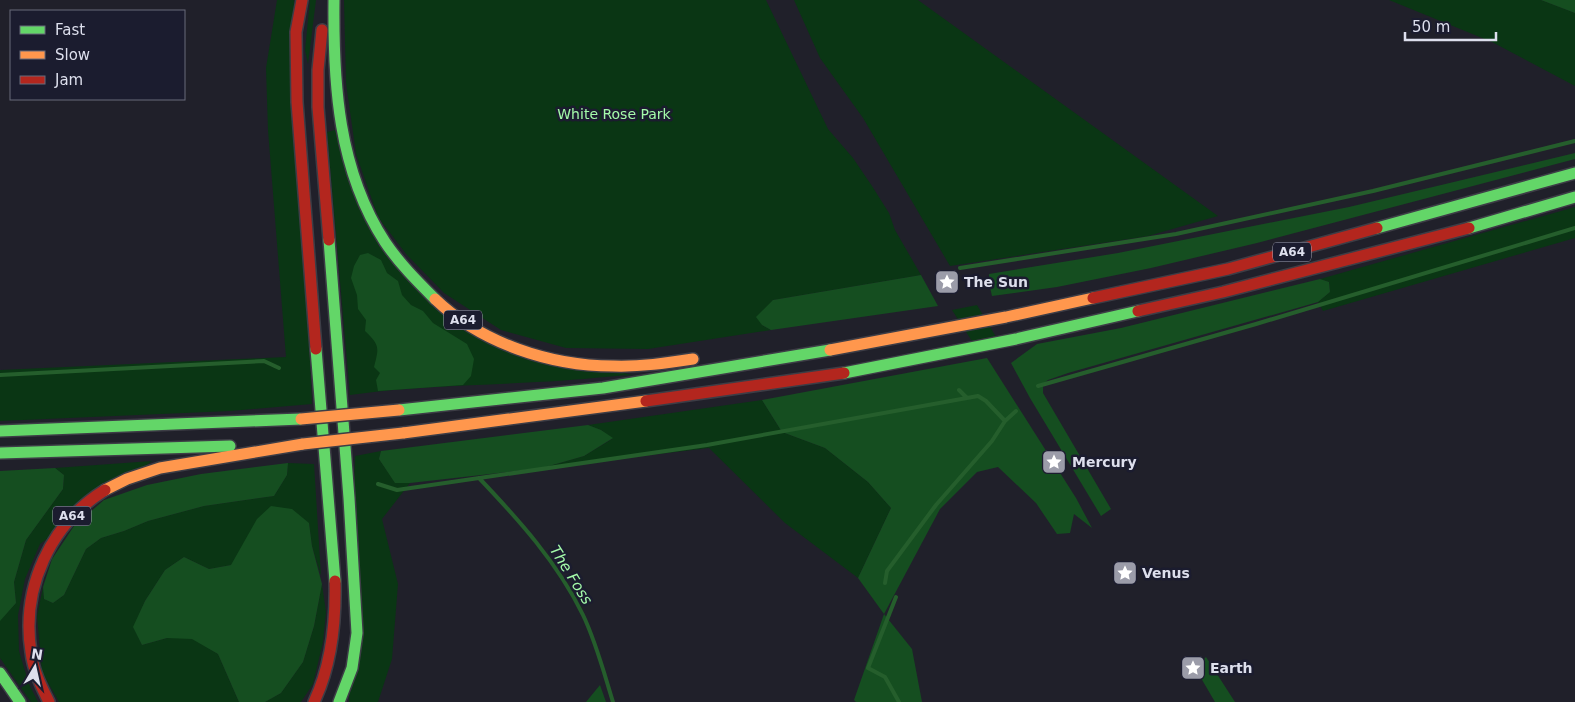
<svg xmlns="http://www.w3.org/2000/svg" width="1575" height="702" font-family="'DejaVu Sans',sans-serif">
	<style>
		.green { fill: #0a3614 }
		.forest { fill: #154e20 }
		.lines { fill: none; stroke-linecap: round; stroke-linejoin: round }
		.stream { stroke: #255e2c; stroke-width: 4 }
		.fast-casing { stroke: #3d3d46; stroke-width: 14 }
		.slow-casing { stroke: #3d3d46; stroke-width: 14 }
		.jam-casing { stroke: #3d3d46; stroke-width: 14 }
		.fast { stroke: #63d668; stroke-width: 11 }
		.slow { stroke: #ff974d; stroke-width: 11 }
		.jam { stroke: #b3261e; stroke-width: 11 }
		.slow-bridge-casing { stroke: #3d3d46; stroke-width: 14; stroke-linecap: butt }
		.slow-bridge { stroke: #ff974d; stroke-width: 11 }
		.labels { text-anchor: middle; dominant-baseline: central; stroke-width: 5; stroke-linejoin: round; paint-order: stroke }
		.shield { fill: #1b1c2f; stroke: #a3a4b4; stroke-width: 1 }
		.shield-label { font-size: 12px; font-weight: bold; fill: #dddfed }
		.park-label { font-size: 14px; fill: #a4fba9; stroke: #1b1c2f }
		.poi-label { font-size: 14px; font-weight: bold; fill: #dddfed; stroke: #1b1c2f; text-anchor: start }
		.water-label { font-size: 15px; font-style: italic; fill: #a4faa9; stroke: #1b1c2f }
	</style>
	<rect width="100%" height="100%" fill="#20202a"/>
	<path class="green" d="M277 0H294L312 404 230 411 0 421V370L286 357 268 130 266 68Z
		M310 0H316L308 64 305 50Z
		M344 0H766L828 129 853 158 872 186 889 213 895 230 921 275 773 300 762 325 771 330 648 349 566 348 501 330 444 293 406 254 378 217 356 154 346 83Z
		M794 0H918L1218 216 1148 236 950 266 863 118 820 58Z
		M1389 0H1541L1575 13V86L1492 42Z
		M335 130 379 246 466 330 632 375C600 377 568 381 537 382 474 386 412 386 350 395L327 132Z
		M1575 207V238L1323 311 1318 302 1330 292 1329 282 1320 279Z
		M977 305 1002 347 979 352 952 310Z
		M762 400 782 432 825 448 868 482 891 508 858 578 785 523 709 448 542 468 584 456 612 439 601 430 588 425Z
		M381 451 379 459 395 482 410 483 382 519 398 584 392 659 378 702H349L355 456Z
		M152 461 40 544 25 579 18 615 19 651 29 684 38 702H31L0 658V620L16 603 14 582 26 540 63 489 64 475 55 468Z
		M288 463 314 464 321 576 312 546 309 523 231 565 209 569 184 557 165 570 145 601 134 627 142 645 167 638H192L218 654 239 702H59L42 672 37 616 43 587 44 599 53 603 64 595 86 549 101 538 124 531 148 521 204 506 274 496 287 475Z
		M322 584 326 612 323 642 313 684 301 702H265L281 693 303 662 314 626Z"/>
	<path class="forest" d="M1541 0H1575V13Z
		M1575 153V159L1257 243 1151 268 1057 287 992 296 989 283V274L1118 253 1349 207Z
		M368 253 381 260 387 273 398 281 402 295 411 305 423 311 433 323 467 344 474 359 471 376 463 385 378 391 376 380 380 373 374 367C379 348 380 345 365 331L366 320 358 309 357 295 351 278 354 266 360 255Z
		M921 275 938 306 771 330 762 325 756 317 773 300Z
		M1320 279 1329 282 1330 292 1318 302 1068 373 1048 380 1043 384V393L1111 509 1101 516 1030 398 1011 363 1037 344 1121 328Z
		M987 358 1076 498 1092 528 1074 514 1070 533 1057 534 1036 503 998 467 977 472 940 509 884 614 912 649 922 702H856L854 700 884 614 858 578 891 508 868 482 825 448 782 432 762 400Z
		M588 425 601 430 613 438 584 456 542 468 410 483H395L379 459 381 451Z
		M288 463 287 475 274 496 204 506 148 521 124 531 101 538 86 549 64 595 53 603 44 599 43 587 52 559 74 526 104 500 147 485 201 474Z
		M55 468 64 475 63 489 26 540 14 582 16 603 0 621V471Z
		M271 506 292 509 309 523 312 546 322 584 314 626 303 662 281 693 265 702H239L218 654 192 639 167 638 142 645 133 627 145 601 165 570 184 557 209 569 231 565 257 519Z
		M1206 657 1235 702H1215L1201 678 1199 664Z
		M600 685 606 702H586Z"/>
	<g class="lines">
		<path class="stream" d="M960 268 1176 234 1373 191 1575 141
			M0 375 264 361 279 368
			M1038 386 1256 324 1575 228
			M959 390 966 397
			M479 478C518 519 558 563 583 615 596 642 604 673 613 702
			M378 484 397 490 707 445 978 396 986 401 1005 421
			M885 583 887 571 936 505 992 441 1005 421 1016 411
			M896 597 868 668 885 677 899 702"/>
		<defs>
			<path id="fast" d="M334 0C333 83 338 170 385 242 399 263 417 281 435 299
				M1377 228 1575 173
				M1469 228 1575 197
				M329 240 349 498 357 633 352 668 339 702
				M316 349 335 581
				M844 373 1016 339 1138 311
				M399 410 603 388 830 350
				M0 431 301 419
				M0 453 230 446
				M0 673 20 702"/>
			<path id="slow" d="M435 299C481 343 550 366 613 366 640 367 667 363 693 359
				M830 350 1006 317 1093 298
				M403 433 646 401
				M105 490 127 479 160 468 303 444"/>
			<path id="jam" d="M302 0 296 32 297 102 316 349
				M322 30 318 70V107L329 240
				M1093 298 1228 269 1377 228
				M1138 311 1223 292 1469 228
				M646 401 844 373
				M49 702C41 686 33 670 31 652 21 588 50 524 105 490
				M314 702C332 664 336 623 335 581"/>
		</defs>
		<use href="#fast" class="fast-casing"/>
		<use href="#slow" class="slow-casing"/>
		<use href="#jam" class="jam-casing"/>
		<use href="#fast" class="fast"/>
		<use href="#slow" class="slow"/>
		<use href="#jam" class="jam"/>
		<defs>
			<path id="slow-bridge" d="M301 419 399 410
				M303 444 403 433"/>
		</defs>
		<use href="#slow-bridge" class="slow-bridge-casing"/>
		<use href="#slow-bridge" class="slow-bridge"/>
	</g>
	<defs>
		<symbol id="sight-square" viewBox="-11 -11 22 22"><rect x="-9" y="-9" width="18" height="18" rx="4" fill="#9b9ca9" stroke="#1b1c2f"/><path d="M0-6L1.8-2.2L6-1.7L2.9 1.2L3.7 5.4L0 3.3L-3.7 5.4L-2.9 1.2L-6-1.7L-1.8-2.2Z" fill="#fff"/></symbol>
	</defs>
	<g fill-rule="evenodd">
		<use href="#sight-square" x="933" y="268" width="28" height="28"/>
		<use href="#sight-square" x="1040" y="448" width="28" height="28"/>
		<use href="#sight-square" x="1111" y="559" width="28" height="28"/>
		<use href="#sight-square" x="1179" y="654" width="28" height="28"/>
	</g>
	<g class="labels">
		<g class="shield">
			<rect x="1273" y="242.5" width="38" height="19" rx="4"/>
			<rect x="444" y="310.5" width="38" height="19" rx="4"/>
			<rect x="53" y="506.5" width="38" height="19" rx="4"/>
		</g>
		<g class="shield-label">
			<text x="1292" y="252">A64</text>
			<text x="463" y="320">A64</text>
			<text x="72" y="516">A64</text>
		</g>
		<g class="park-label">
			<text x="614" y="114">White Rose Park</text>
		</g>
		<g class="poi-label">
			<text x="964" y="282">The Sun</text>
			<text x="1072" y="462">Mercury</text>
			<text x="1142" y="573">Venus</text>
			<text x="1210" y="668">Earth</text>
		</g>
		<g class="water-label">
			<text transform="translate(571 575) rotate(58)">The Foss</text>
		</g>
	</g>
	<rect x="10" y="10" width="175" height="90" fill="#1b1c2f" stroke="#696a7b"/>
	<rect x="20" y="26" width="25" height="8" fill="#63d668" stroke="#696a7b"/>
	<text x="55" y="35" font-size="15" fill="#dddfed">Fast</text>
	<rect x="20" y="51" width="25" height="8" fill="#ff974d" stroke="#696a7b"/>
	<text x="55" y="60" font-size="15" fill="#dddfed">Slow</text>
	<rect x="20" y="76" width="25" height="8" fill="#b3261e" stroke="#696a7b"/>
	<text x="55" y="85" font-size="15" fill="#dddfed">Jam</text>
	<g transform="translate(35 667) rotate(9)" stroke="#1b1c2f" stroke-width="4" paint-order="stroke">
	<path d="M0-4L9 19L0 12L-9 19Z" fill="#dddfed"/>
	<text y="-8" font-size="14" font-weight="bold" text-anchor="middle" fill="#dddfed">N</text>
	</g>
	<path d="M1405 32v8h91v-8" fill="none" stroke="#dddfed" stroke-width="2.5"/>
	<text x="1412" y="32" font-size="15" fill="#dddfed" stroke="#1b1c2f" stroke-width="4" paint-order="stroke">50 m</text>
</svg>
